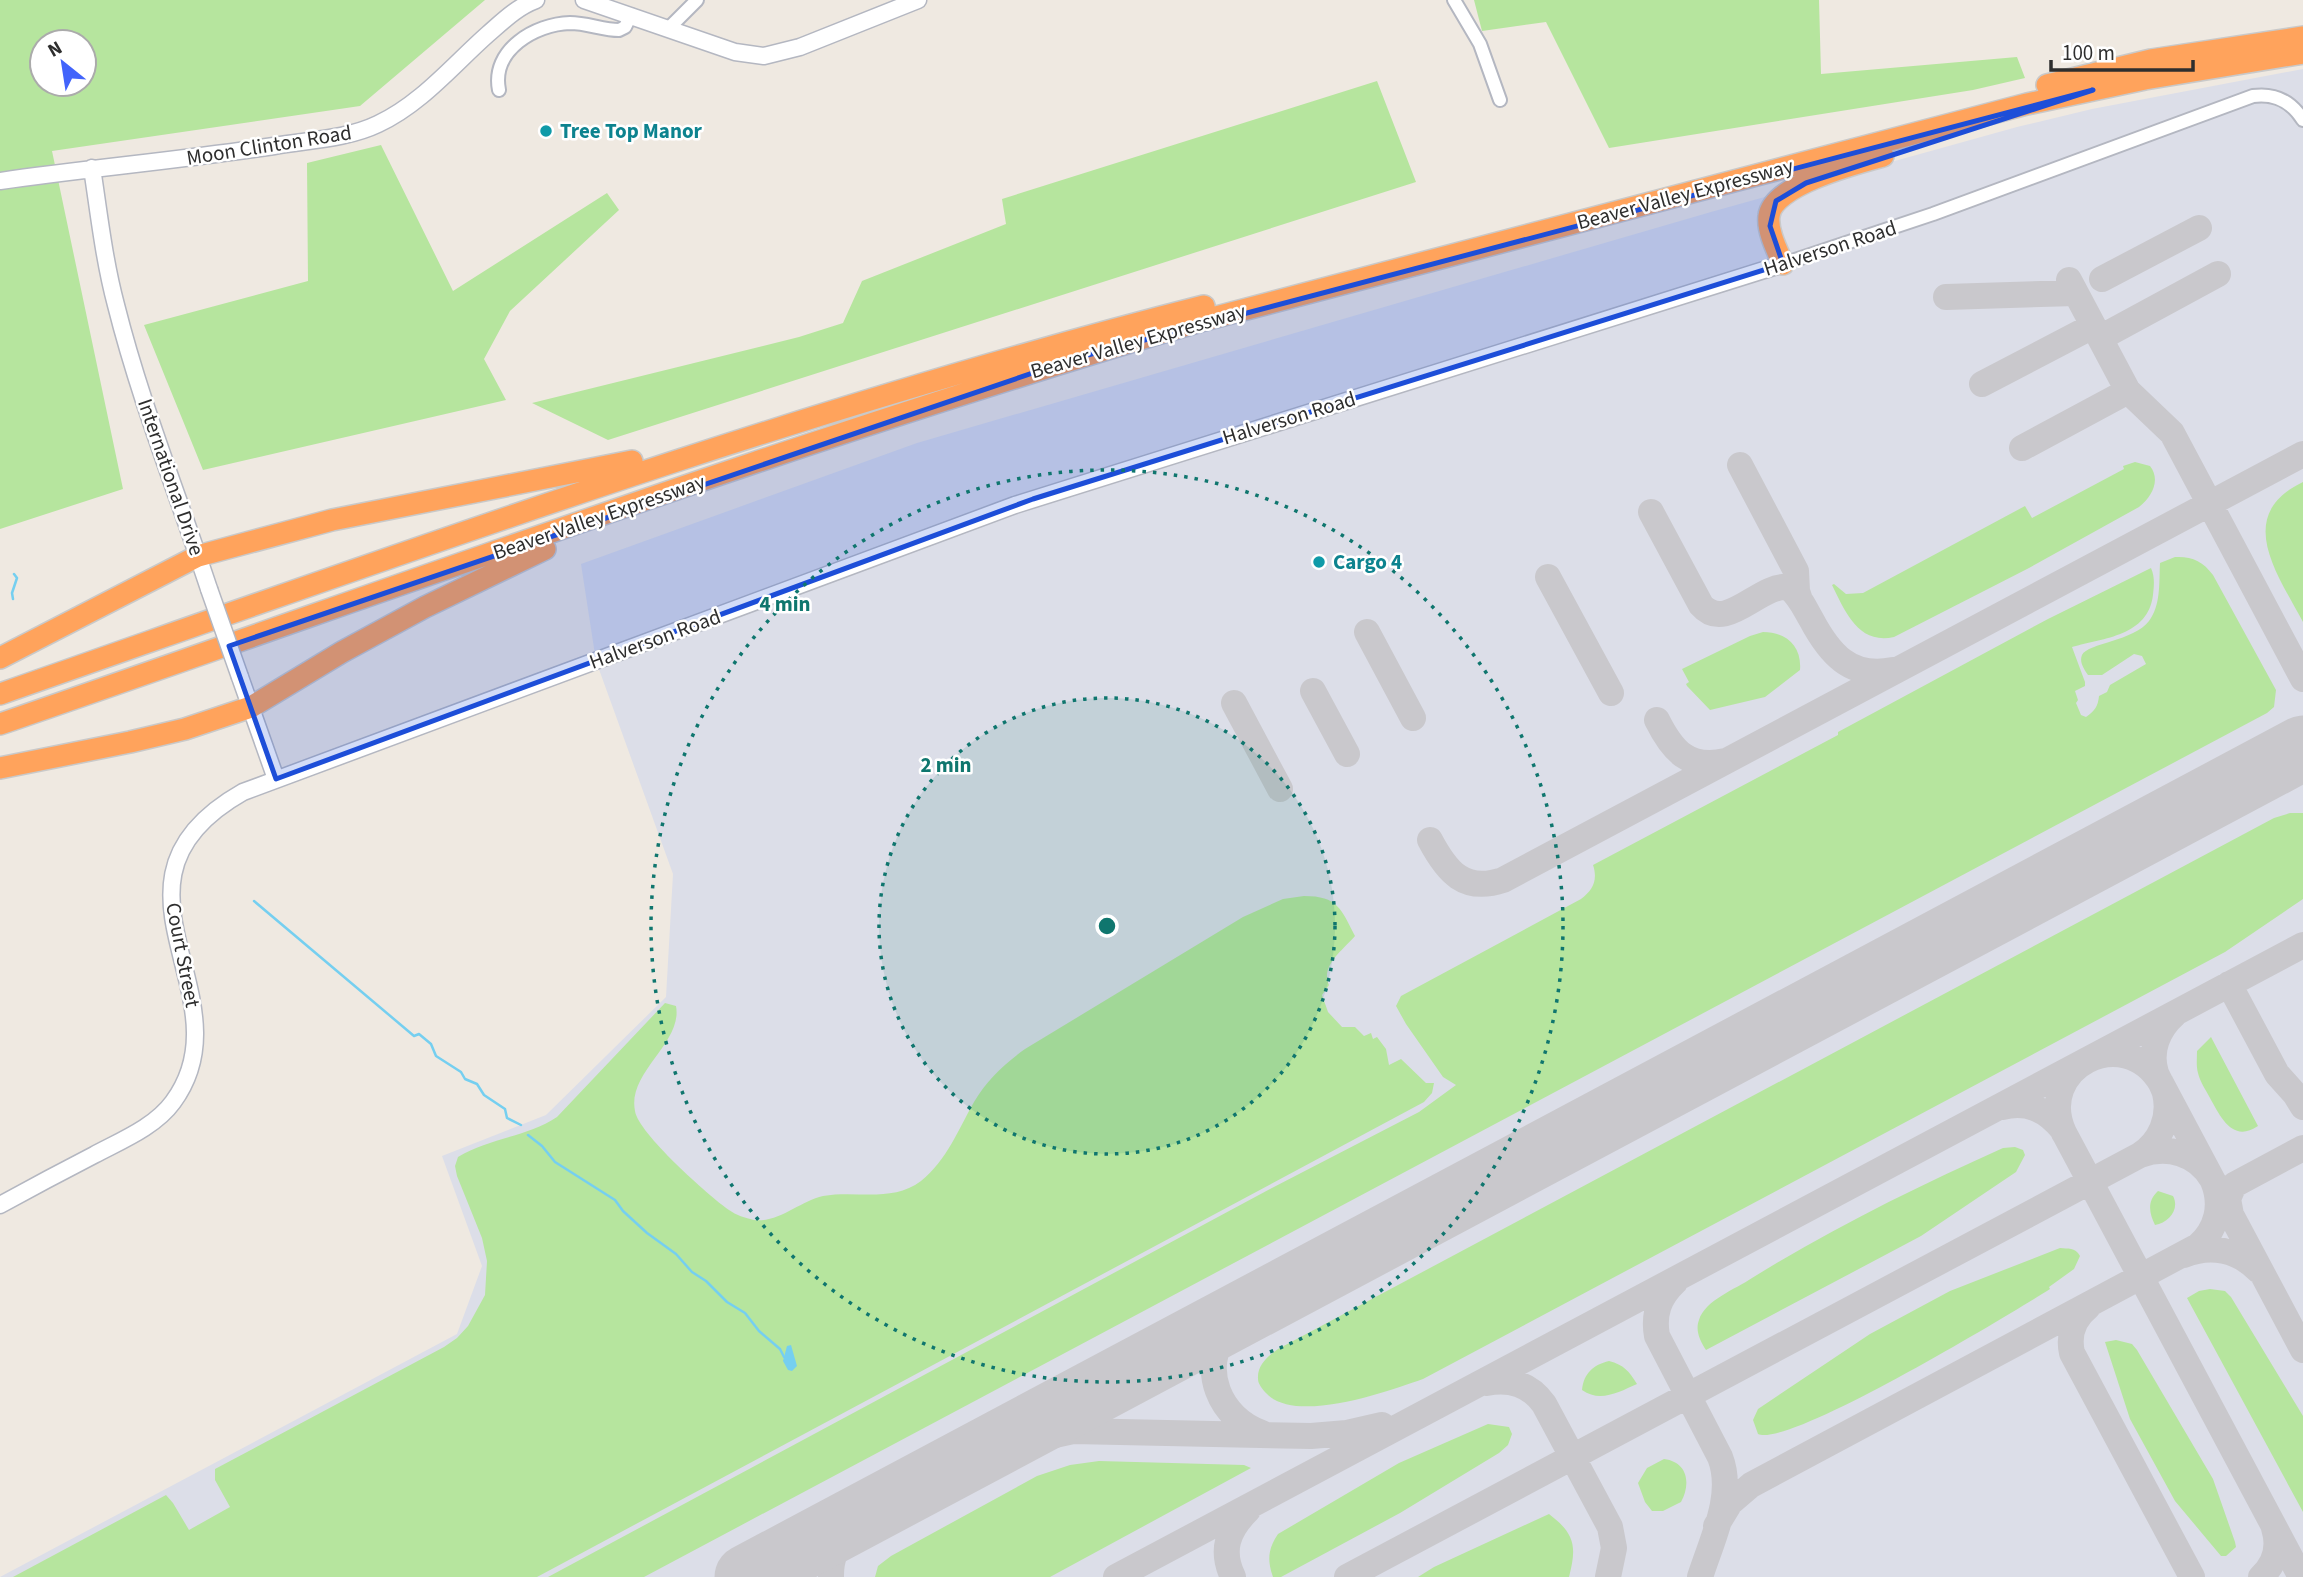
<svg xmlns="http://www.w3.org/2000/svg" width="2303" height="1577" font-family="'Source Sans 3',sans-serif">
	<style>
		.airport { fill: #dcdee8 }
		.green { fill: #b6e59e; fill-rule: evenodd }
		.water { fill: #75cff0 }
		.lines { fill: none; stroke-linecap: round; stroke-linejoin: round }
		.stream { stroke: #75cff0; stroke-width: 2.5 }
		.taxiway { stroke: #c9c8cc; stroke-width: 26 }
		.runway { stroke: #c9c8cc; stroke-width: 65 }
		.street-casing { stroke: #b4b7c1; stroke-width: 16 }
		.secondary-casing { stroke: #b4b7c1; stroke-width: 19 }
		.highway-casing { stroke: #c9c9c9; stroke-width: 24 }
		.street { stroke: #fff; stroke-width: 12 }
		.secondary { stroke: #fff; stroke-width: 16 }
		.highway { stroke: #ffa35c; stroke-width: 21 }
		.secondary-bridge-casing { stroke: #b4b7c1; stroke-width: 19; stroke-linecap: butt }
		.secondary-bridge { stroke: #fff; stroke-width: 16 }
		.marked { fill: #1d4ed8; fill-opacity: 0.2; stroke: #1d4ed8; stroke-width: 5; stroke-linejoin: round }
		.ring { fill: none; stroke: #0f766e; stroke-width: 3.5; stroke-dasharray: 3.5 7 }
		.culture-dot { fill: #0f9aa8; stroke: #fff; stroke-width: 2.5 }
		.labels { text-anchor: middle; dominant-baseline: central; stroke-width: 5; stroke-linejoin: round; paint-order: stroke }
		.culture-label { font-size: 21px; font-weight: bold; fill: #0d838f; stroke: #fff; text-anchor: start }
		.street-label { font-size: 21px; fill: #2e2e2e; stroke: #fff }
		.centre { fill: #0f766e; stroke: #fff; stroke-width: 3.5 }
		.ring-label { font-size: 21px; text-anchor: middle; font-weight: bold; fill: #0f766e; stroke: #fff; stroke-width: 5; stroke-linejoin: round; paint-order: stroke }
	</style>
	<rect width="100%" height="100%" fill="#efe9e1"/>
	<path class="airport" d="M2303 69V1577H0L457 1334 482 1266 442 1156 546 1115 666 997 673 874 596 661 581 564 917 443 1711 212 2017 127 2092 109Z"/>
	<path class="green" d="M0 0H485L360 106 52 151 123 489 0 529ZM42 42H84V84H42Z
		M1474 0H1819L1821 74 2017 57 2025 78 1973 90 1609 148 1546 22 1482 31Z
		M1377 81 1416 182 608 440 532 403 799 337 843 323 862 281 1006 224 1002 199Z
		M381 145 453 291 607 193 619 210 510 311 484 359 506 400 203 470 144 325 308 281 307 163Z
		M2135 462 2150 466C2161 480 2152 497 2139 507L2029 568 1894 637C1858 645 1845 611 1832 585L1834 584 1846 594 1863 593 2025 506 2032 518 2124 469 2123 466Z
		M2303 482V622C2278 575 2233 515 2303 482Z
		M2175 557C2191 556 2203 561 2213 575L2276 690 2274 707 2267 713 644 1577H548L1270 1189 1419 1112 1456 1085 1443 1077 1406 1024 1396 1006 1401 996 1581 899C1593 890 1598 880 1593 865L1838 735V732L2048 619 2151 568C2155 577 2154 585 2153 595 2148 636 2104 638 2072 647L2085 682V686L2075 691 2078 700 2076 703 2081 715 2086 717C2095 711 2098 706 2099 696L2107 692 2110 685 2146 664 2142 656 2134 654 2102 675H2088C2084 669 2079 662 2082 655 2088 643 2134 641 2149 621 2161 605 2159 583 2160 563Z
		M1763 632C1786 632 1802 646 1800 670L1765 697 1710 710 1687 686 1686 684 1689 682 1682 669 1750 636Z
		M2290 813H2303V899L2225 952 1423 1379C1389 1391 1295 1425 1266 1393 1263 1390 1258 1384 1258 1379 1257 1365 1268 1356 1278 1349L2274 818Z
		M1304 896C1338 896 1341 909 1355 936 1343 950 1320 966 1329 985L1322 995 1328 1012 1342 1027H1355L1364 1036 1371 1033 1373 1039 1377 1037 1386 1049 1389 1065 1401 1059 1426 1083H1434L1432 1093 1424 1102 537 1577H13L166 1495 173 1503 189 1530 230 1507 215 1480V1469L444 1347 457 1338 468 1326 485 1295 487 1261 482 1238 457 1176 455 1166 458 1157C489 1138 527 1137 557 1117L665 1003 676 1006C683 1043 627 1072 635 1111 638 1133 709 1196 729 1210 736 1215 745 1218 754 1220 779 1223 800 1201 823 1196 856 1190 892 1203 921 1181 947 1160 958 1130 974 1102 987 1080 1004 1064 1025 1049L1243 917 1283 899Z
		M2211 1037 2258 1126C2233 1143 2221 1118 2210 1098 2206 1090 2200 1082 2198 1073 2196 1066 2197 1058 2197 1051Z
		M2015 1147 2023 1150 2025 1155 2016 1172 1921 1236 1706 1350C1700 1341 1695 1330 1699 1320 1705 1300 1736 1289 1752 1278 1833 1228 1916 1187 2003 1148Z
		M2158 1191 2173 1196C2180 1209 2169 1223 2155 1225 2149 1213 2147 1201 2158 1191Z
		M2060 1248C2068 1249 2075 1247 2080 1256L2074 1269 2049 1287 2050 1289C2012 1313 1789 1448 1758 1434L1753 1420 1758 1409 1870 1334 1950 1291Z
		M2210 1289 2225 1291 2231 1297 2303 1416V1512L2187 1298 2199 1291Z
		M2116 1340 2132 1344 2137 1350 2213 1479 2235 1542 2236 1547 2226 1556H2221L2175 1501 2130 1419 2105 1342Z
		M1609 1361C1624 1365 1629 1371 1637 1384 1619 1392 1600 1403 1582 1390 1584 1373 1593 1365 1609 1361Z
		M1488 1424 1509 1427 1512 1434 1508 1445 1499 1453 1400 1513 1281 1577H1273C1267 1560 1268 1549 1278 1534L1399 1463Z
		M1664 1459C1688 1462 1691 1484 1681 1502L1663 1511H1652L1645 1502 1638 1483 1647 1468Z
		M1099 1461 1244 1465 1251 1468 1050 1577H875L878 1566 891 1556 1037 1476 1070 1465Z
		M1549 1514C1575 1534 1577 1546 1569 1577H1418L1434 1567Z"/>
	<path class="water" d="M791 1345 797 1366 792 1371 788 1370 783 1361 787 1346Z"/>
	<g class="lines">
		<path class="stream" d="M13 599 12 593 17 578 14 574
			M254 901 414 1036 419 1034 431 1044 436 1056 461 1072 465 1079 477 1084 484 1095 505 1109 507 1118 521 1125
			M528 1135 542 1146 555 1162 615 1200 623 1211 647 1233 676 1254 692 1272 706 1281 727 1302 745 1313 759 1331 780 1349 784 1357"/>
		<path class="taxiway" d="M2102 279 2199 228
			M2069 280 2128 391 2172 433 2303 679
			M1946 297 2075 293
			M2100 338 2218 274
			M1982 384 2093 326
			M2022 448 2128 391
			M1740 465 1796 571 1797 591 1800 600
			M1651 512 1701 605C1726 634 1759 584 1788 587 1799 595 1804 607 1811 619 1829 653 1850 679 1893 670
			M1548 577 1611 693
			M1367 632 1413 718
			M1313 691 1347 754
			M1234 703 1280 789
			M1657 720C1672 750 1688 770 1726 761
			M2266 767 2292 748 2303 730
			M2235 784 2273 769 2303 766
			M1430 840C1447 872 1464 893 1503 880L2303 454
			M2229 984 2277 1074 2295 1094 2303 1107
			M2002 1107C2027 1101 2046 1109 2062 1129L2301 1577
			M2064 1133C2034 1068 2124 1021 2161 1083L2303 1350
			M2140 1155C2160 1142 2171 1118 2165 1093 2163 1086 2159 1080 2156 1073 2149 1051 2158 1029 2175 1014
			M2231 1215 2228 1199 2234 1185 2303 1148
			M2184 1255C2211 1244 2238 1250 2258 1270
			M1675 1282C1659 1297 1653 1314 1657 1336L1720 1457C1735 1495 1712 1539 1700 1577
			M2088 1307C2074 1318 2068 1335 2072 1353L2192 1577
			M1486 1383C1510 1378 1530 1384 1544 1404L1610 1527 1614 1548 1608 1577
			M1262 1433C1220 1419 1198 1368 1227 1331 1239 1315 1259 1306 1276 1295
			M929 1480 1010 1445 1073 1431 1311 1436 1347 1433 1382 1425
			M1716 1526 1730 1503 1751 1485 2198 1246C2217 1229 2223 1205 2213 1181
			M831 1577C830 1536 861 1519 891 1500
			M1116 1577 2303 945
			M1233 1577C1220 1550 1228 1530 1248 1510
			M1347 1577 2140 1155C2167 1145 2197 1153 2212 1179
			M2261 1577C2275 1564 2280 1547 2274 1528"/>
		<path class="runway" d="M747 1577 2303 748"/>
		<defs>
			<path id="street" d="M1454 0 1480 44 1500 100
				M669 28 697 0
				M499 90C491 50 535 24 570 23 587 23 603 30 619 30L625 27 631 15
				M1783 264 1933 214 2253 96C2275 93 2291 101 2303 120"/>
			<path id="secondary" d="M584 0 735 52 764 56 800 47 918 0
				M92 168C99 214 104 260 116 305 140 401 178 495 209 589
				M0 181C91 168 183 160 274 146 308 140 347 139 378 124 421 104 453 65 488 34 503 21 517 7 536 0
				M240 677 276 779
				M0 1205C31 1188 63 1171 94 1155 120 1141 155 1127 173 1102 251 996 84 882 243 792L1015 505 1783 264"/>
			<path id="highway" d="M2047 85 2151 60 2303 37
				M1783 264C1777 250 1767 231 1769 216 1772 185 1857 163 1883 156
				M0 658 198 556 332 520 632 461
				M0 694C398 555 795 410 1204 306
				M0 724C399 587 796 440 1201 321L2027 104 2145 79 2303 53
				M0 768 130 742 185 729 251 707 342 652 425 607 545 549"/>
		</defs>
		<use href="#street" class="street-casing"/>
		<use href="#secondary" class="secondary-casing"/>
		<use href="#highway" class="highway-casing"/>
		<use href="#street" class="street"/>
		<use href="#secondary" class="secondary"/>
		<use href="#highway" class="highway"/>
		<defs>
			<path id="secondary-bridge" d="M209 589 240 677"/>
		</defs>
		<use href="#secondary-bridge" class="secondary-bridge-casing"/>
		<use href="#secondary-bridge" class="secondary-bridge"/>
	</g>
	<path class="marked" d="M2093 90 1806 183 1776 201 1770 226 1783 264 1033 499 276 779 229 646 1080 357Z"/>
	<circle cx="1107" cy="926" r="228" fill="#0f766e" fill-opacity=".12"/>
	<g class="ring">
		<circle cx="1107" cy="926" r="228"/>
		<circle cx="1107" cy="926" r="456"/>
	</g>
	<g class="culture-dot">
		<circle cx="546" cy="131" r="7"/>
		<circle cx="1319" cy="562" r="7"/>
	</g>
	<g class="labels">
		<g class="culture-label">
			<text x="560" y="131">Tree Top Manor</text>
			<text x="1333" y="562">Cargo 4</text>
		</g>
		<g class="street-label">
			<text transform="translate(269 145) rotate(-9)">Moon Clinton Road</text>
			<text transform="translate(1685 194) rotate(-15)">Beaver Valley Expressway</text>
			<text transform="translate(1830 248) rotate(-18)">Halverson Road</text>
			<text transform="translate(1138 341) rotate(-16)">Beaver Valley Expressway</text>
			<text transform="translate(1289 418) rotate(-17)">Halverson Road</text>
			<text transform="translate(171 477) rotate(71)">International Drive</text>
			<text transform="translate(599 517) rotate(-19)">Beaver Valley Expressway</text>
			<text transform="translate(655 639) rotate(-20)">Halverson Road</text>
			<text transform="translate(183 955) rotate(79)">Court Street</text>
		</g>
	</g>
	<circle cx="1107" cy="926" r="10" class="centre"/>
	<g class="ring-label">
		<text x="785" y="611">4 min</text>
		<text x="946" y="772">2 min</text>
	</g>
	<g transform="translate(63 63) rotate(330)"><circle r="33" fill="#ffffff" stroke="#ababab" stroke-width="2"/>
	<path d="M0-5L12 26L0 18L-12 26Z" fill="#4264fb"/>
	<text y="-10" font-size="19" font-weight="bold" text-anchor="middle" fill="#2e2e2e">N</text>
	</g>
	<path d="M2051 60v10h142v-10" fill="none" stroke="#2e2e2e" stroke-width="3.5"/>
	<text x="2062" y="60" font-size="21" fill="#2e2e2e" stroke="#ffffff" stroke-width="5" paint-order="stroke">100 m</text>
</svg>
